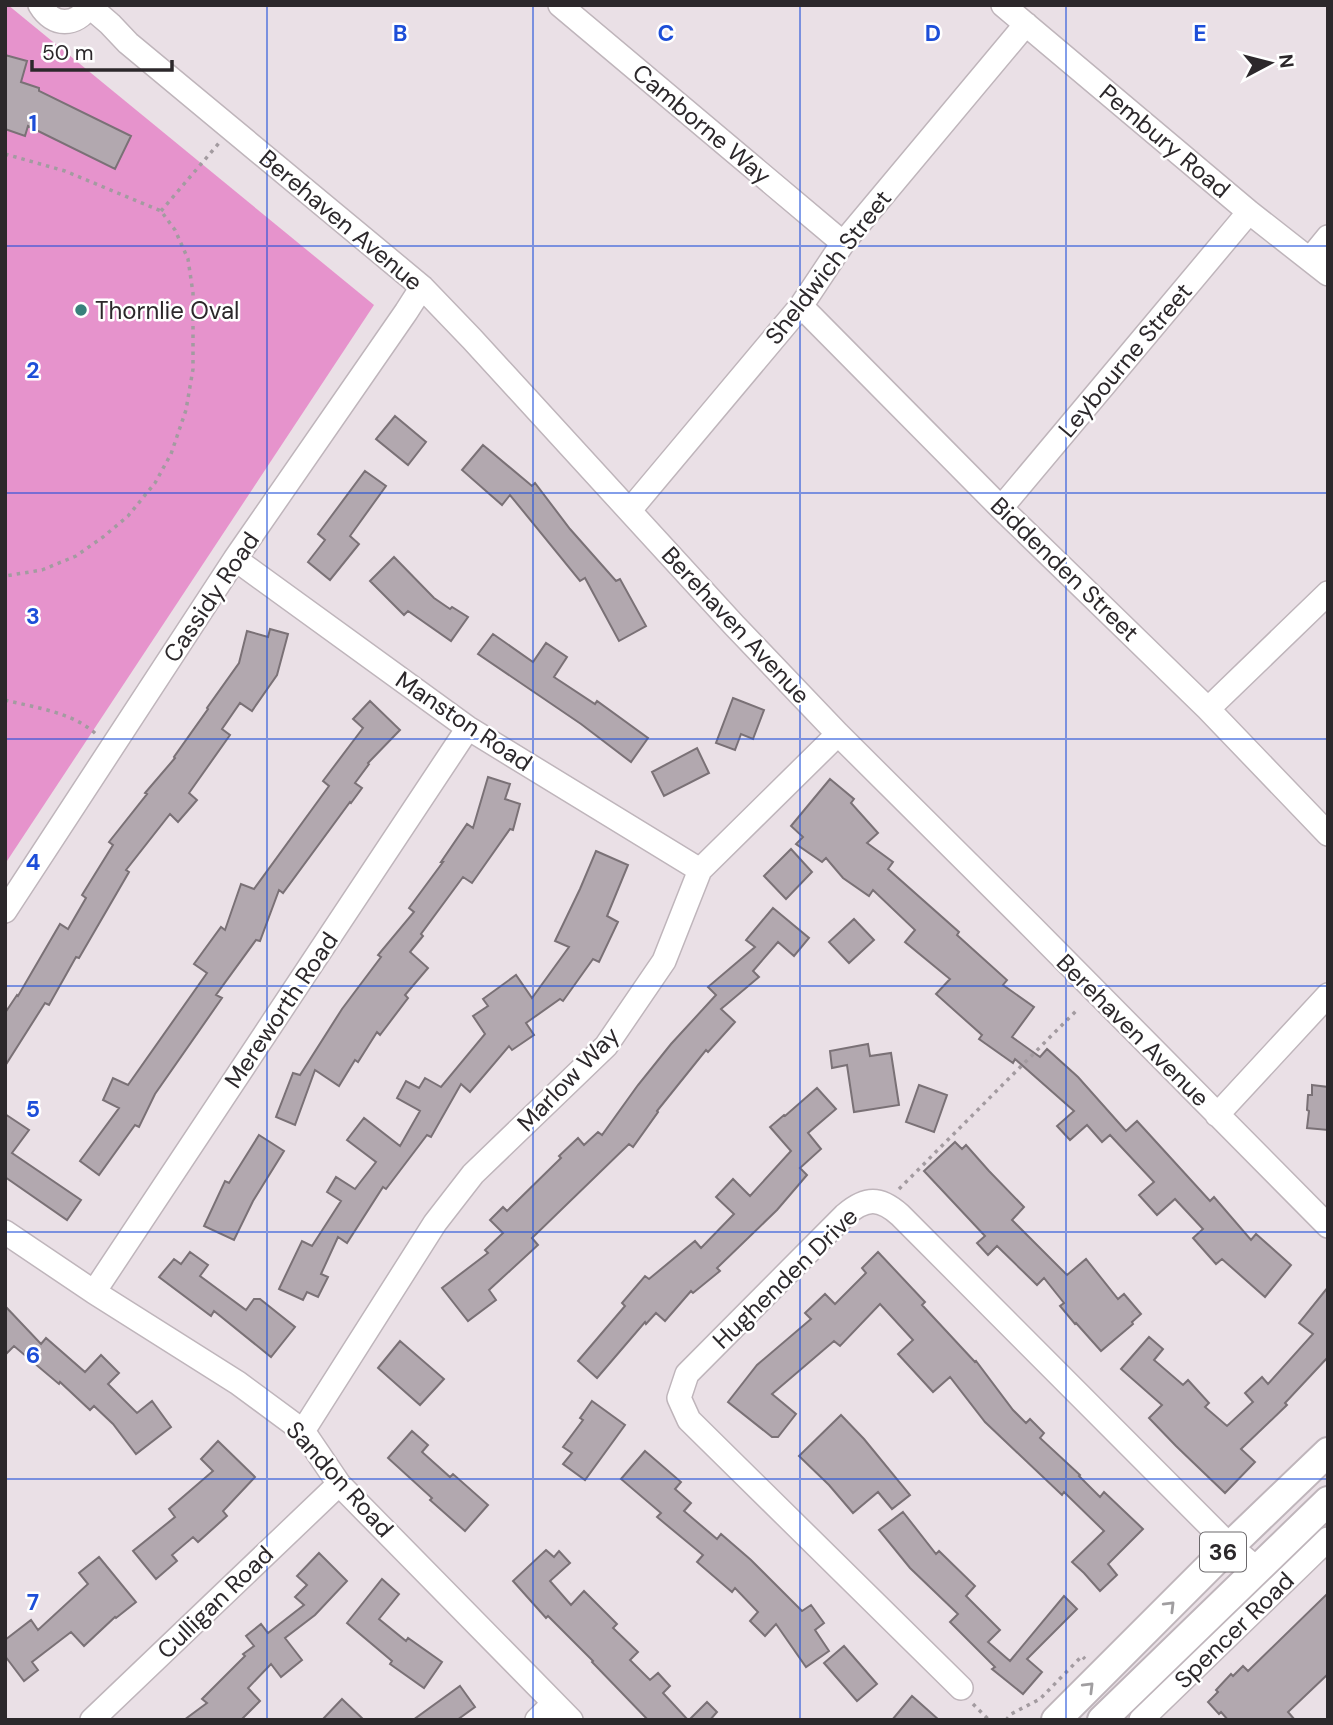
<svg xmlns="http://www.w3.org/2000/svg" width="1333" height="1725" font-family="'DM Sans',sans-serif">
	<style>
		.green { fill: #e693cc }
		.building { fill: #b2a8af; stroke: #7a7176; stroke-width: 2 }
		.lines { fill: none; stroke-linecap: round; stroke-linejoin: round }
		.minor-casing { stroke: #bfb5bb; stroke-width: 26 }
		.major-casing { stroke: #bfb5bb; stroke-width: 32 }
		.path { stroke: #a39ba0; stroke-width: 3.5; stroke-dasharray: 3.5 5; stroke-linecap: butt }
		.minor { stroke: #fff; stroke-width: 23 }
		.major { stroke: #fff; stroke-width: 28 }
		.oneway { stroke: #a09ea0 }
		.grid { fill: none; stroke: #1d4ed8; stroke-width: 2; stroke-opacity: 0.55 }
		.poi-dot { fill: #38807b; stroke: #fff; stroke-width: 2.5 }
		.labels { text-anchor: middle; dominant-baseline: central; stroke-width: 5; stroke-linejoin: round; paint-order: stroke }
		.shield { fill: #fff; stroke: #6b686b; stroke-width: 2 }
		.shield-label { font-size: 23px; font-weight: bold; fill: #2c282b }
		.street-label { font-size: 24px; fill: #2c282b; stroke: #fff }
		.poi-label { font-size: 24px; fill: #2c282b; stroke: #fff; text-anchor: start }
		.grid-label { font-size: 23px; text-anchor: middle; font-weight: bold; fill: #1d4ed8; stroke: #fff; stroke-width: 5; stroke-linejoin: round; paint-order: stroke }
	</style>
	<rect width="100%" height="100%" fill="#eae0e6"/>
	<path class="green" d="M5 5H8L374 305 5 864Z"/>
	<path class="building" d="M5 55 27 61 21 82 39 88V91L131 136 115 169 28 126 25 136 5 129Z
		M395 416 426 442 408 465 376 439Z
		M483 445 532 486 535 483 570 529 616 581 620 579 646 626 619 641 585 578 580 581 510 495 502 505 462 470Z
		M365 471 386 486 350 536 359 544 330 580 308 562 325 540 318 534Z
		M394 557 434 598 450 609 452 607 468 617 451 641 408 611 404 615 370 581Z
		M270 629 288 634 277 675 252 711 240 703 222 729 230 735 189 793 197 800 178 822 170 814 126 870 129 872 79 958 76 957 49 1005 45 1003 5 1066V1013L17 995 18 996 60 924 68 929 86 898 82 895 113 845 109 842 147 794 145 793 175 758 174 757 208 709 207 708 239 663 247 631 268 637Z
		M493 634 533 662 546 643 567 657 554 677 595 704 597 701 648 738 631 762 581 724 478 654Z
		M733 698 764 710 753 739 741 734 735 750 716 743Z
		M370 701 400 730 368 763 369 764 355 783 362 788 351 803 350 802 283 893 279 890 260 941 256 940 216 995 222 998 155 1094 139 1127 135 1125 99 1175 80 1161 119 1108 103 1100 113 1078 128 1085 207 973 194 964 221 927 225 930 241 884 254 889 329 786 323 781 363 728 353 719Z
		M697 748 709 773 664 796 652 772Z
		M488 777 510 784 505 799 520 804 513 830 510 829 472 883 463 877 421 934 423 936 410 952 428 968 405 995 408 998 380 1035 377 1032 358 1062 355 1060 339 1086 315 1070 295 1125 276 1117 293 1073 300 1075 342 1009 381 957 378 955 414 912 409 908 443 862H441L467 824 473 828Z
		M830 779 854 799 851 803 878 833 867 843 893 862 888 869 959 932 957 935 1007 980 1003 985 1034 1007 1012 1037 1040 1057 1047 1049 1078 1077 1126 1131 1137 1121 1210 1201 1214 1197 1251 1240 1256 1234 1291 1265 1265 1297 1222 1259 1216 1264 1193 1238 1203 1229 1175 1199 1157 1215 1139 1195 1154 1182 1110 1135 1102 1142 1087 1125 1070 1140 1057 1126 1074 1111 1015 1059 1013 1063 979 1039 982 1035 936 994 950 979 905 942 915 930 873 890 869 896 843 878 826 858 822 862 796 844 803 837 791 826Z
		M791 849 812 872 786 899 764 876Z
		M596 851 628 865 607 916 618 922 599 962 593 959 563 1001 560 999 526 1023 534 1035 512 1050 509 1046 470 1092 461 1084 431 1137 427 1135 386 1189 383 1187 347 1243 338 1237 321 1274 328 1277 318 1297 307 1292 303 1300 279 1289 302 1241 312 1246 341 1201 327 1192 336 1177 355 1189 376 1162 347 1140 364 1118 400 1146 420 1111 397 1098 406 1081 419 1088 425 1078 441 1087 485 1034 473 1016 488 1006 483 999 516 975 532 998 569 947 555 941 580 889Z
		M773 908 809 938 794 956 778 942 753 971 759 977 721 1009 735 1022 708 1052 706 1050 657 1111 658 1112 633 1147 629 1144 532 1238 538 1245 489 1290 496 1300 468 1321 442 1288 488 1253 485 1250 503 1233 490 1220 503 1207 507 1211 561 1158 559 1156 578 1138 584 1145 598 1132 602 1135 638 1085 671 1044 716 995 708 987 755 947 746 940Z
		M854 919 874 940 849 963 829 942Z
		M868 1044 870 1056 891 1053 899 1105 854 1112 847 1065 832 1068 830 1051Z
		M919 1085 947 1095 934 1132 906 1122Z
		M1312 1085 1328 1087V1130L1307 1128 1309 1111 1307 1110 1308 1095H1312Z
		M817 1088 836 1109 808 1133 821 1149 800 1168 807 1175 777 1210 717 1268 720 1271 693 1293 691 1291 665 1321 656 1313 646 1324 645 1322 597 1378 578 1361 625 1306 622 1303 645 1276 649 1279 695 1241 701 1248 734 1214 716 1197 733 1179 750 1196 791 1151 770 1127 784 1115 785 1116Z
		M5 1114 29 1130 12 1153 81 1200 67 1220 5 1177Z
		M259 1135 284 1151 253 1201 234 1240 204 1226 225 1181 229 1183Z
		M955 1142 962 1149 966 1145 989 1171 1024 1207 1012 1220 1067 1275 1086 1259 1118 1299 1124 1294 1141 1314 1132 1322 1133 1324 1101 1351 1076 1323 1075 1324 1060 1306 1064 1303 1044 1278 1037 1285 997 1246 988 1255 977 1243 985 1236 924 1171Z
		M190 1252 208 1265 200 1276 246 1310 254 1299H260L295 1327 271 1357 214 1311 211 1316 159 1277 174 1259 181 1264Z
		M878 1252 925 1302 922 1305 975 1362 976 1361 1013 1410 1026 1423 1030 1419 1044 1433 1040 1438 1080 1475 1079 1476 1100 1497 1104 1492 1143 1529 1108 1564 1117 1575 1100 1591 1084 1573 1072 1562 1104 1531 1064 1492 1062 1495 985 1422 950 1377 933 1392 898 1354 913 1340 880 1304 840 1346 834 1341 772 1394 796 1414 778 1437H772L728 1402 757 1365 811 1319 805 1313 825 1294 835 1304 866 1273 862 1268Z
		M1328 1287V1357L1285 1403 1287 1405 1241 1449 1255 1462 1225 1493 1176 1446 1149 1418 1162 1405 1121 1369 1149 1337 1163 1349 1154 1360 1183 1385 1188 1380 1209 1403 1205 1407 1227 1426 1253 1402 1245 1393 1262 1377 1268 1384 1313 1334 1299 1323Z
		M5 1306 41 1344 46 1338 85 1372 101 1355 119 1373 108 1384 137 1413 152 1401 171 1427 136 1454 113 1424 94 1406 90 1410 60 1382 59 1384 14 1346 5 1355Z
		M400 1341 444 1379 420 1405 378 1368Z
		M592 1401 625 1425 585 1480 563 1464 572 1453 563 1447 583 1420 580 1418Z
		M841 1415 864 1439 910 1495 892 1509 878 1492 853 1513 829 1485 799 1456Z
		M412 1431 428 1445 422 1452 450 1477 453 1474 488 1505 465 1531 430 1500 432 1498 388 1458Z
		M218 1441 255 1477 223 1511 227 1516 198 1542 193 1537 172 1555 177 1561 156 1579 133 1551 175 1517 169 1509 213 1471 201 1459Z
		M645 1451 681 1482 675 1489 691 1503 684 1511 717 1539 721 1534 751 1560 802 1611 811 1605 824 1623 815 1630 829 1651 806 1667 776 1624 765 1636 750 1621 758 1612 735 1588 732 1592 697 1562 703 1555 657 1517 661 1513 621 1479Z
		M903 1512 936 1554 939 1551 975 1586 966 1596 1000 1630 988 1642 1010 1661 1064 1596 1077 1609 1027 1659 1042 1672 1023 1694 992 1669 995 1667 950 1622 958 1614 910 1568 879 1530Z
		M546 1550 554 1557 559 1551 570 1563 550 1581 571 1605 584 1591 617 1624 613 1628 638 1652 630 1660 650 1680 658 1673 670 1686 663 1693 688 1720H648L592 1662 593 1661 548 1616 546 1618 513 1581Z
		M319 1553 347 1581 315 1615 285 1638 302 1660 281 1677 271 1664 248 1688 260 1701 241 1720H184L207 1703 202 1699 245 1656 243 1654 254 1646 246 1636 261 1624 268 1633 304 1605 295 1597 307 1585 297 1576Z
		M99 1557 136 1602 116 1618 115 1617 84 1646 71 1632 32 1662 38 1670 24 1681 5 1656V1640L31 1620 38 1630 88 1584 79 1573Z
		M382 1579 399 1594 379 1619 406 1641 408 1638 442 1662 424 1688 390 1664 392 1661 347 1623Z
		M1328 1593V1674L1288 1712 1295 1720H1228L1221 1712 1219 1714 1208 1702 1218 1692 1216 1690 1231 1674 1233 1676 1243 1666 1248 1671Z
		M844 1646 877 1684 857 1701 824 1663Z
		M460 1686 475 1707 457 1720H413Z
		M912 1696 939 1720H892Z
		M342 1699 364 1720H322Z
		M707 1702 717 1712 710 1720H689Z"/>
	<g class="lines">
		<defs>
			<path id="minor" d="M40 5C53 27 76 27 90 5
				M560 5 843 243
				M1003 5 1249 212 1328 274
				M89 6 110 24 128 43 422 287 472 339 734 625 838 734 1032 927 1328 1226
				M1310 259 1328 237
				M801 306 1001 508 1208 709 1328 834
				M1001 508 1249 212
				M630 510 801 306 843 243 1026 24
				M235 559 468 728 700 870
				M1208 709 1328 593
				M5 911 235 559 406 312 422 287
				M1217 1115 1328 995
				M5 1232 94 1292 238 1383 303 1431 339 1484 571 1720
				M94 1292 468 728
				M303 1431 435 1223 473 1174 606 1046 664 961 700 870 838 734
				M961 1688 689 1420 679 1398 687 1374 845 1215C866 1197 880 1197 900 1215L1230 1546 1257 1569
				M92 1720 339 1484
				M537 1720 554 1703
				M1141 1720 1328 1539"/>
			<path id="major" d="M1056 1720 1230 1546 1328 1452
				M1102 1720 1328 1501"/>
		</defs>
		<use href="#minor" class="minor-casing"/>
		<use href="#major" class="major-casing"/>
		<path class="path" d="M5 154 65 171 161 211 175 230 188 259 193 293V369L186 410 171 454 155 483 128 516 103 537 76 556 42 570 5 576
			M161 211 219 143
			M5 700C36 708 73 712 97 735
			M899 1189 1078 1009
			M973 1704 989 1720
			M1006 1720 1011 1714 1040 1699 1082 1656 1085 1659"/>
		<use href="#minor" class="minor"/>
		<use href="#major" class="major"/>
	</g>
	<defs><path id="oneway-chevron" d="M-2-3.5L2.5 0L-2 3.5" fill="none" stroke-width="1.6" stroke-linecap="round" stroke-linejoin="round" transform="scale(1.75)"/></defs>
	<g class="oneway">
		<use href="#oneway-chevron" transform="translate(1170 1606) rotate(-45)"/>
		<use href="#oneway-chevron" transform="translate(1089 1687) rotate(-45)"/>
	</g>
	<path class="grid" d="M267 5V1720M533 5V1720M800 5V1720M1066 5V1720M5 246H1328M5 493H1328M5 739H1328M5 986H1328M5 1232H1328M5 1479H1328"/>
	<circle class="poi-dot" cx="81" cy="310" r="7"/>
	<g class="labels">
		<rect class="shield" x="1200" y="1532.5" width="46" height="39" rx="5"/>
		<g class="shield-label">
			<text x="1223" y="1552">36</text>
		</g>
		<g class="street-label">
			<text transform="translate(702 124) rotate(40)">Camborne Way</text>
			<text transform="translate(1165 141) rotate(40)">Pembury Road</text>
			<text transform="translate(341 220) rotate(40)">Berehaven Avenue</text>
			<text transform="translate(828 267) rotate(-52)">Sheldwich Street</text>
			<text transform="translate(1125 360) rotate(-50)">Leybourne Street</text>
			<text transform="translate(1065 569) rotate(44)">Biddenden Street</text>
			<text transform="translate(211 597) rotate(-56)">Cassidy Road</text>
			<text transform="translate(736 625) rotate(47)">Berehaven Avenue</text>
			<text transform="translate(464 721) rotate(34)">Manston Road</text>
			<text transform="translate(281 1010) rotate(-56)">Mereworth Road</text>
			<text transform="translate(1133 1030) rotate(45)">Berehaven Avenue</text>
			<text transform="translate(568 1079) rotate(-46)">Marlow Way</text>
			<text transform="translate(785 1278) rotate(-44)">Hughenden Drive</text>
			<text transform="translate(340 1479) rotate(48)">Sandon Road</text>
			<text transform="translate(215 1602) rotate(-44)">Culligan Road</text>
			<text transform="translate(1234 1630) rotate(-44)">Spencer Road</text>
		</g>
		<g class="poi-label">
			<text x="95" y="310">Thornlie Oval</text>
		</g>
	</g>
	<g class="grid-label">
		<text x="400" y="41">B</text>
		<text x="666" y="41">C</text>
		<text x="933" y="41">D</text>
		<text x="1200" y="41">E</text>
		<text x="33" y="131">1</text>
		<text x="33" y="378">2</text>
		<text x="33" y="624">3</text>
		<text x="33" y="870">4</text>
		<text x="33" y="1117">5</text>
		<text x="33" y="1363">6</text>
		<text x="33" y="1610">7</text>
	</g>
	<rect width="1333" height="1725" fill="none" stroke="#2c282b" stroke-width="14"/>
	<g transform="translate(1270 63) rotate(83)" stroke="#ffffff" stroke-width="5" paint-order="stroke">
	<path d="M0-5L12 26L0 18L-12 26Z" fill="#2c282b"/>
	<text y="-10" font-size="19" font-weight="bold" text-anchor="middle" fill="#2c282b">N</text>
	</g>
	<path d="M32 60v10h140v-10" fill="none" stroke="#2c282b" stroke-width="3.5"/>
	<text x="42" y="60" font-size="21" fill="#2c282b" stroke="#ffffff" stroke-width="5" paint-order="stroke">50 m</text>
</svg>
